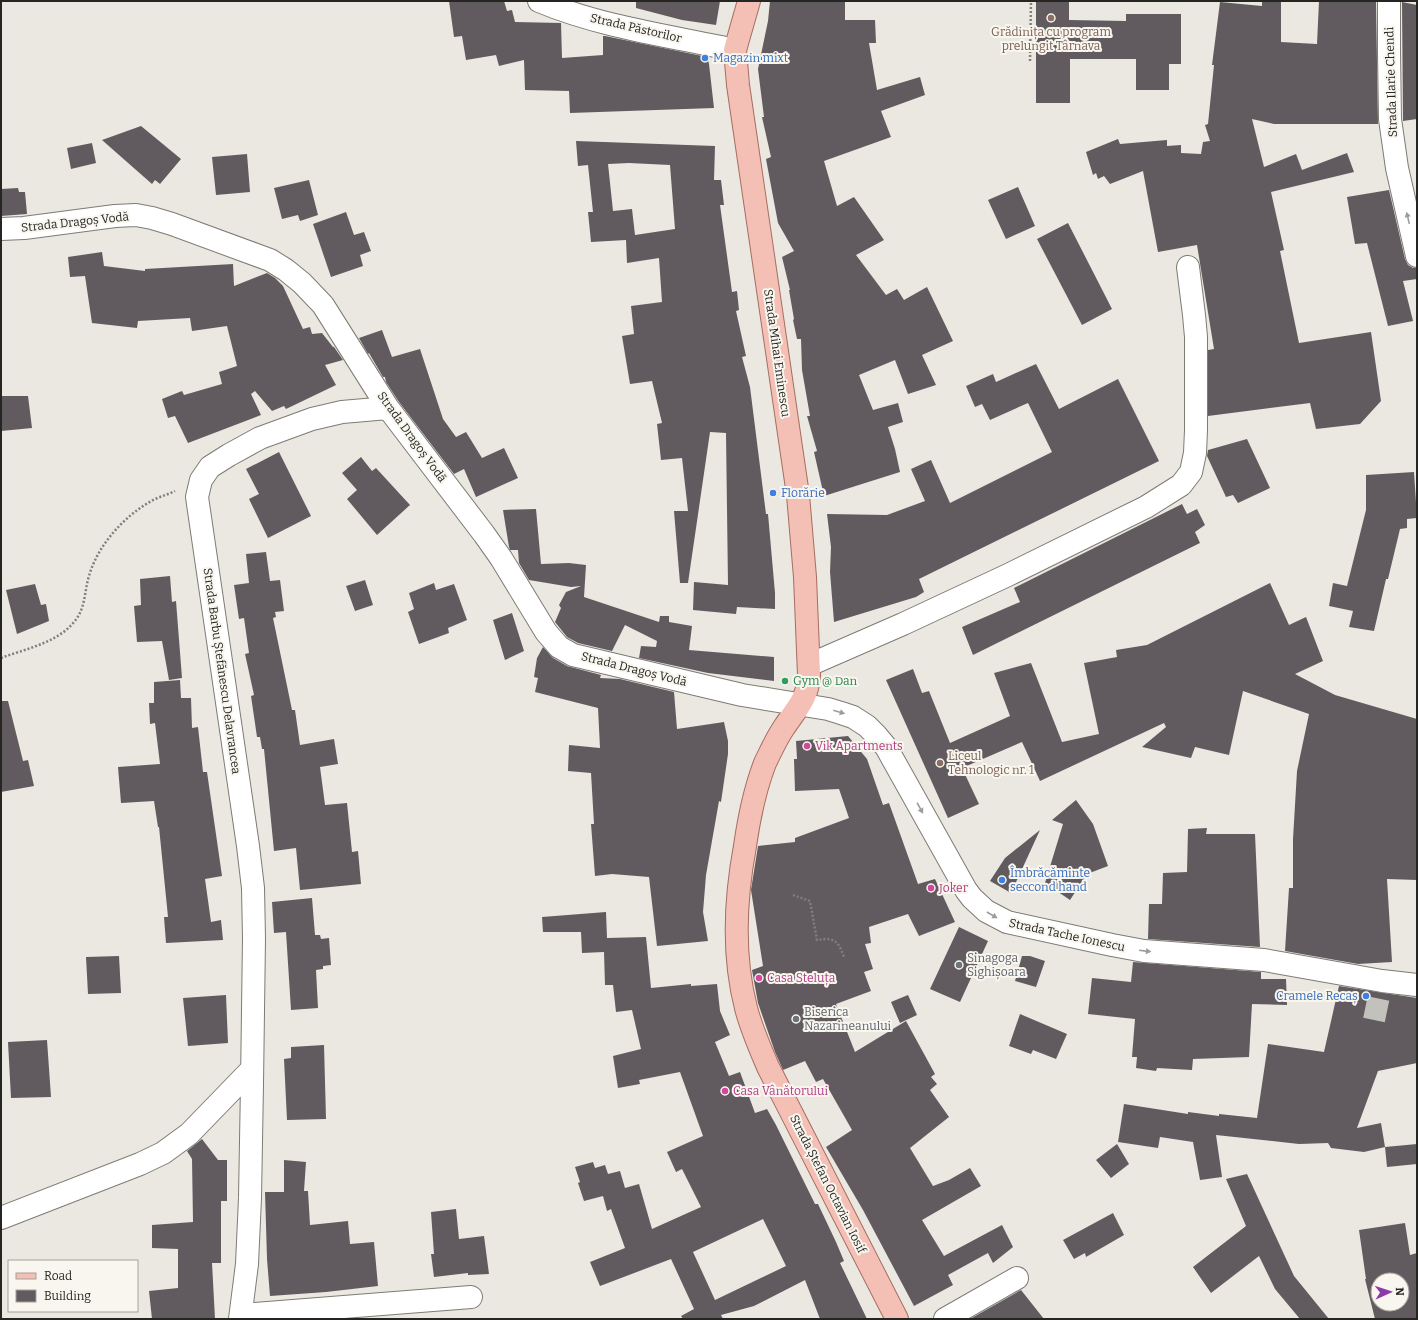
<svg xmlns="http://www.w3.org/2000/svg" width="1418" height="1320" font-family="Bitter,serif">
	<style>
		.building { fill: #615b5f; fill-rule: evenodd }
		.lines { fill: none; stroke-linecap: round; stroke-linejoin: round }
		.minor-tunnel { stroke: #c3c1bb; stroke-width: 22; stroke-dasharray: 22 11; stroke-linecap: butt }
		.minor-casing { stroke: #7e7b74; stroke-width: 24 }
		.major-casing { stroke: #a66d61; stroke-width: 24 }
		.path { stroke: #817f7b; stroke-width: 2.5; stroke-dasharray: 2 2; stroke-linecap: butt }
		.minor { stroke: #fff; stroke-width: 22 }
		.major { stroke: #f4bfb5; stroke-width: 22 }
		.oneway { fill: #9d9d9c }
		.education-dot { fill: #8d6e63; stroke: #f8f6ee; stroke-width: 1.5 }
		.shop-dot { fill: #3f7fe0; stroke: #f8f6ee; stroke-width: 1.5 }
		.leisure-dot { fill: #2e9e5b; stroke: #f8f6ee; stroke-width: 1.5 }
		.hotel-dot { fill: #d1479c; stroke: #f8f6ee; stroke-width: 1.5 }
		.worship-dot { fill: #6b7280; stroke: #f8f6ee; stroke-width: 1.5 }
		.labels { text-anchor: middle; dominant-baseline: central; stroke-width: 4; stroke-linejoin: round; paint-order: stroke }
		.street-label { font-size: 12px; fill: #252522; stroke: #f8f6ee }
		.education-label { font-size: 12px; fill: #785e54; stroke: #f8f6ee }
		.shop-label { font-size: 12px; fill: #366cbe; stroke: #f8f6ee; text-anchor: start }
		.leisure-label { font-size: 12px; fill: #27864d; stroke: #f8f6ee; text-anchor: start }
		.hotel-label { font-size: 12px; fill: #b23c85; stroke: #f8f6ee; text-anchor: start }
		.worship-label { font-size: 12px; fill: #5b616d; stroke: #f8f6ee; text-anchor: start }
	</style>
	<rect width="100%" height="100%" fill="#ebe8e1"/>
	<path class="building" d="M449 1H504L507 11 512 10 515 22 561 23 562 58 603 55V36H605L707 57 709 64 714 108 570 113 569 91 525 90 524 60 499 66 496 55 466 60 462 36 454 37Z
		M636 1H720L716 25 682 20 636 8Z
		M770 1 845 2V20H875L876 43H869L877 90 920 77 925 95 881 111 891 137 824 161 837 206 854 197 884 240 856 255 886 295 897 289 904 300 927 287 953 341 922 355 936 385 908 394 895 360 859 375 873 410 898 403 903 422 888 427 895 449 900 472 824 496 814 452 817 451 807 416H810L802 370 801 339H797L793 320 794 319 789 290H790L782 257 794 251 778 223 766 159 771 157 762 117H764L758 69 768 21Z
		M1036 1H1069V20L1126 21V14H1181V64H1169V90H1136V59H1070V103H1036Z
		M1262 1H1281V42L1317 44 1319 1H1376L1378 124H1274L1252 119 1264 167 1296 154 1302 170 1347 153 1354 172 1271 192 1284 250 1280 251 1299 343 1371 332 1381 401 1360 424 1316 429 1310 403 1208 416V350L1214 349 1197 245 1158 252 1143 171 1110 184 1104 176 1098 179 1096 173 1093 175 1086 152 1118 139 1120 144 1167 140V146L1181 145V153L1201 154 1203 142 1210 141 1205 125 1208 124 1214 65H1212L1220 2 1262 6Z
		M1402 2 1417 5V119L1403 121Z
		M141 126 181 159 160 184 155 180 152 184 102 140Z
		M576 141 715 146 714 180H721L724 205H720L732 292 737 291 739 310 736 311 746 356 742 357 750 387 766 514H768L775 593V609L737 607 736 614 693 610 694 582 728 585 726 433 710 432 688 583H680L674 511H688L682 458 661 460 657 424 662 423 652 381 630 384 622 336 634 334 631 306 662 302 659 258 627 263 626 240 591 242 588 212H593L588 165 578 166ZM629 163 670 165 675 229 635 235 632 209 613 211 608 164Z
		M92 143 96 163 71 169 67 148Z
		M247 154 250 192 216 195 212 157Z
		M309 180 318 215 300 221 298 215 282 219 274 188Z
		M1018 187 1035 226 1006 239 988 200Z
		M18 188 19 192H25L27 214 1 216V189Z
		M1389 190 1405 259 1408 265 1413 268H1417V279L1403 281 1413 321 1388 326 1367 243 1355 244 1347 197Z
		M346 212 354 235 364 232 371 251 360 255 363 266 331 277 313 224Z
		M1068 223 1112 309 1082 325 1037 239Z
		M102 252 104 266 145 271V269L233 264 234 286 267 273 275 278 283 286 303 329 310 327 312 334 322 333 333 347H334L343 360 325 365 336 385 286 409 284 406 272 411 255 391 251 394 261 415 188 443 175 416 168 418 162 399 182 391 184 395 222 384 219 372 237 366 227 326 192 331 190 318 138 321 137 328 92 323 85 276 70 277 68 257Z
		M382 330 392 357 420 349 443 419 456 437 466 432 482 458 504 448 518 478 476 497 464 469 454 474 399 402 386 382 385 377H383L369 353 368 354 359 338Z
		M1036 364 1059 409 1118 379 1159 461 919 579 924 592 916 597 834 622 830 572 831 547 827 514 887 515 925 501 911 469 931 460 950 503 1052 452 1028 403 990 420 982 404 975 407 966 386 993 374 996 382Z
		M1 396H28L32 428 1 431Z
		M1247 439 1270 488 1238 503 1233 495 1226 497 1207 456 1208 450Z
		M279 452 311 516 268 538 249 499 259 494 246 469Z
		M361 457 372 471 376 468 410 505 377 535 347 499 357 490 342 473Z
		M1414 472 1417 518 1407 519V528L1400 529 1388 579H1386L1374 631 1349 627 1353 611 1329 606 1333 583 1347 586 1366 510V475Z
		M1182 504 1187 514 1197 509 1205 525 1195 532 1200 543 973 655 962 627 1020 602 1014 588Z
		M536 509 541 564 569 563 586 565 584 597 659 622 660 616H669V622L692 626 689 650 774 657V681L708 673 639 658 641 646 656 647 657 641 625 625 612 651 578 643 567 637 555 622 561 608 559 605 566 592 581 586 571 587 529 580 519 563 518 550H510L509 547 503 510Z
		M266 552 270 581 280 580 284 611 275 612 276 617 273 618 292 710H295L300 745 334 739 338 764 320 767 325 805 347 803 352 852 358 851 361 884 300 890 296 848 274 851 264 749H262L260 737H257L251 696 254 695 245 654 249 653 244 618 239 619 234 585 249 583 246 554Z
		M170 576 172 602 176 601 182 678 169 680 162 641 137 642 134 606 141 605 140 579Z
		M365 580 373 605 355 611 346 586Z
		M434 583 436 590 454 584 467 620 448 628 449 633 419 644 408 612 414 609 409 593Z
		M1270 583 1289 625 1306 617 1323 661 1295 674 1335 695 1417 719V880L1387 879 1392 962 1358 964 1285 951 1289 888H1293V839L1297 771 1309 714 1243 691 1229 755 1195 747 1191 758 1142 747 1166 727 1164 723 1040 781 1022 742 962 768 979 804 948 818 886 680 913 669 922 693 929 691 950 743 1010 716 994 673 1031 663 1062 742 1099 734 1084 663 1117 657 1116 650 1147 645Z
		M35 584 41 605 46 604 49 621 17 634 6 590Z
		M512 613 524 651 505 660 493 620Z
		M543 647 553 658 567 666 601 675 600 678 620 679 674 692 677 729 724 722 728 741V754L721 802 719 801 706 875 703 912 708 941 657 946 649 877 612 874 595 876 591 824H594L591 773 568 771 569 745 600 748 598 708 535 692 538 678 534 677 537 658Z
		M180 680 181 698H191L192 728 198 727 203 772H207L222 876 205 879 211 922 221 920 223 940 166 943 164 917H168L159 827H158L154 801 121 803 118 767 160 764 155 723 150 724 149 703H154V682Z
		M1 701H8L23 761 28 760 34 786 1 792Z
		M848 736 867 759 883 805 889 803 918 884 935 879 955 922 919 936 908 914 869 927 871 943 865 944 873 969 864 972 871 991 836 1004 855 1052 906 1021 935 1074 931 1077 937 1084 930 1090 949 1117 910 1148 933 1186 949 1180 970 1168 981 1186 922 1220 944 1256 1002 1225 1013 1247 993 1263 988 1253 948 1275 953 1285 914 1306 863 1210 826 1147 852 1130 823 1079 816 1082 805 1061 783 1070 775 1052 758 1003 752 970 763 966 751 890 758 846 795 842V838L849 818 839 789 795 791 794 759H797L796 741Z
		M1076 800 1093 824 1108 866 1087 874 1070 900 1045 883 1063 824 1052 820Z
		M1207 828 1206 834H1255L1260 947 1148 939 1149 904H1162L1163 873 1187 872 1188 829Z
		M1040 830 1011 893 990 881 1005 858Z
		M312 898 315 935H320L321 939 329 938 331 965 323 966V969L316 970 318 1008 291 1010 286 932 274 933 272 902Z
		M606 912 607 938 646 937 651 988 691 984V986L717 984 720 1011 730 1035 715 1042 729 1076 740 1072 755 1113 767 1109 776 1125 815 1204H818L836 1242 844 1261 840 1263 867 1319H820L805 1280 754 1306 721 1315 723 1319H683L681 1316 694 1309 671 1259 600 1286 590 1262 625 1248 611 1209 607 1211 603 1196 584 1201 578 1183 580 1182 575 1167 593 1162 595 1168 605 1165 608 1174 620 1171 625 1188 639 1184 652 1229 701 1207 682 1169 676 1172 667 1152 703 1136 680 1072 639 1080 640 1084 618 1088 613 1056 641 1049 632 1010 616 1012 613 985H605L604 952 582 953 581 932H543L542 917ZM763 1219 786 1266 715 1300 693 1252Z
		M959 927 988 941 960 1002 930 989Z
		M119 956 121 993 88 994 86 957Z
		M1022 956H1030L1045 961 1036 987 1015 981Z
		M1133 962 1261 972V979H1286L1287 1005 1252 1004 1249 1057 1193 1059 1192 1070 1157 1068 1156 1071 1136 1068 1137 1057H1132L1135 1019 1088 1014 1092 978 1131 982Z
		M1339 986 1417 998V1063L1378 1071 1357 1128 1381 1123 1385 1147 1364 1152 1331 1148 1328 1143 1299 1144 1216 1135 1222 1177 1200 1180 1193 1142 1160 1137 1158 1148 1118 1142 1124 1104 1188 1114V1112L1219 1116V1114L1257 1118 1268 1044 1324 1052Z
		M226 995 228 1043 188 1046 183 998Z
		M908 995 917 1015 900 1023 891 1002Z
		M1020 1014 1067 1034 1056 1059 1033 1050 1031 1054 1009 1046Z
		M47 1040 51 1097 11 1098 8 1042Z
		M324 1045 326 1119 287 1120 284 1059 291 1058V1047Z
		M202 1139 218 1160H227V1201H221V1263H212L215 1319H152L149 1291 178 1288V1249L152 1248V1225L193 1222 192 1159 187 1151Z
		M1117 1144 1129 1164 1111 1178 1096 1160Z
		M1417 1144V1164L1387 1167 1385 1147Z
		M284 1160 306 1162 304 1191H308L310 1225 348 1221 350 1244 374 1242 378 1286 326 1292 270 1296 267 1259 265 1192H284Z
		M1247 1174 1294 1276 1329 1319H1300L1275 1289 1259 1256 1211 1293 1193 1267 1246 1226 1226 1179Z
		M456 1209 459 1239 484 1236 489 1274 468 1275V1273L434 1277 431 1254H434L431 1212Z
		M1113 1213 1124 1235 1086 1257 1085 1253 1074 1259 1063 1240Z
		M1405 1223 1410 1255 1417 1253V1319H1375L1365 1279H1366L1359 1230ZM1378 1280H1402V1304H1378Z
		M1021 1290 1044 1319H970Z"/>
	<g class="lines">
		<path class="minor-tunnel" d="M1374 1020 1380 991"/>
		<defs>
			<path id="minor" d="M539 1C601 27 670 36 735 50
				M1389 1V53L1390 119 1397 168 1417 256
				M1 229 24 228 115 216 136 215 152 218 172 224 270 260 286 270 302 283 323 305 388 408 484 534 501 558 546 632 559 647 573 655 742 695 828 709 841 713 853 717 867 726 876 735 886 747 966 890 972 898 986 911 1007 922 1112 945 1144 951 1264 960 1382 981 1417 985
				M809 665 903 624 1008 575 1146 507 1181 485 1191 472 1195 453 1196 430V337L1194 315 1188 267
				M1 1218 140 1164 163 1153 189 1134 252 1069
				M242 1315 471 1297
				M240 1319 247 1264 250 1198 252 1084 254 938 253 888 248 846 197 497 201 480 210 467 229 455 260 438 312 419 342 412 388 408
				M945 1319 1017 1278"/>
			<path id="major" d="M749 1 735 50 738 85 798 495 805 577 809 675C808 698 797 708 785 726 777 737 771 751 765 763 755 789 749 818 745 846 735 900 732 954 746 1008 751 1028 760 1048 768 1067L897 1319"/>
		</defs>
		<use href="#minor" class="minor-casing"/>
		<use href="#major" class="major-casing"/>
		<path class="path" d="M1030 61 1031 1
			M1 658C25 649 57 643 74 622 86 608 84 592 89 576 98 544 126 514 155 499 162 496 169 494 175 491
			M793 895 810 901 817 940C835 937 838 941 844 957"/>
		<use href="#minor" class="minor"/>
		<use href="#major" class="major"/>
	</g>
	<defs><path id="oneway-solid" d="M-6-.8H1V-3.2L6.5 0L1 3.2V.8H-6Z"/></defs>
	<g class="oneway">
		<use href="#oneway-solid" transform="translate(1408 218) rotate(-103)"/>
		<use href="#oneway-solid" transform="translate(839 712) rotate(16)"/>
		<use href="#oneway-solid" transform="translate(920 808) rotate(61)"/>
		<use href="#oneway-solid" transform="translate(992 915) rotate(30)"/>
		<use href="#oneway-solid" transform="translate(1145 951) rotate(7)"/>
	</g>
	<g class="education-dot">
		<circle cx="1051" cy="18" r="4"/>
		<circle cx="940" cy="763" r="4"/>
	</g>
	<g class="shop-dot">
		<circle cx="705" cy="58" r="4"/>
		<circle cx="773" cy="493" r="4"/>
		<circle cx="1002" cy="880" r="4"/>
		<circle cx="1366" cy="996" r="4"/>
	</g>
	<circle class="leisure-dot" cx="785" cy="681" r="4"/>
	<g class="hotel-dot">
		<circle cx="807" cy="746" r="4"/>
		<circle cx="931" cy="888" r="4"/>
		<circle cx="759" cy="978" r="4"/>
		<circle cx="725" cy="1091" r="4"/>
	</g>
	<g class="worship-dot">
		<circle cx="959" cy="965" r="4"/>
		<circle cx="796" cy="1019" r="4"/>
	</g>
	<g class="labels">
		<g class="street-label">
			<text transform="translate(636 28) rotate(13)">Strada Păstorilor</text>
			<text transform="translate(1391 82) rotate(-92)">Strada Ilarie Chendi</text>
			<text transform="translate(75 222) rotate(-6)">Strada Dragoș Vodă</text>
			<text transform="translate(777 353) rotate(82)">Strada Mihai Eminescu</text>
			<text transform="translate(412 437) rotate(54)">Strada Dragoș Vodă</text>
			<text transform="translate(634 669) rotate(14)">Strada Dragoș Vodă</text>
			<text transform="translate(222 671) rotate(82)">Strada Barbu Ștefănescu Delavrancea</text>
			<text transform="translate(1067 935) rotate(12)">Strada Tache Ionescu</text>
			<text transform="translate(828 1184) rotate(63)">Strada Ștefan Octavian Iosif</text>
		</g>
		<g class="education-label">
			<text x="1051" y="32">Grădinița cu program<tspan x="1051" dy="14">prelungit Târnava</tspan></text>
			<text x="948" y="756" text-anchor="start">Liceul<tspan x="948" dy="14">Tehnologic nr. 1</tspan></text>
		</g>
		<g class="shop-label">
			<text x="713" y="58">Magazin mixt</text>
			<text x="781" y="493">Florărie</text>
			<text x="1010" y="873">Îmbrăcăminte<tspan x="1010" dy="14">seccond hand</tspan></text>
			<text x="1358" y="996" text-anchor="end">Cramele Recaș</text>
		</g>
		<g class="leisure-label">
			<text x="793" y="681">Gym @ Dan</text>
		</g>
		<g class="hotel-label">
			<text x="815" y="746">Vik Apartments</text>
			<text x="939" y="888">Joker</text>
			<text x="767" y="978">Casa Steluța</text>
			<text x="733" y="1091">Casa Vânătorului</text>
		</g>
		<g class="worship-label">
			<text x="967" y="958">Sinagoga<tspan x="967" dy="14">Sighișoara</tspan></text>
			<text x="804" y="1012">Biserica<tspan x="804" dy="14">Nazarineanului</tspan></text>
		</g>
	</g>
	<rect width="1418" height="1320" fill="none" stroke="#252522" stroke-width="4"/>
	<rect x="8" y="1260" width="130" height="52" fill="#f8f6ee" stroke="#a4a29c"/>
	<rect x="16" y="1273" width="20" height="6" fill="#f4bfb5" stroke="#a4a29c"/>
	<text x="44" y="1280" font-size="12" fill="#252522">Road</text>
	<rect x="16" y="1290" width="20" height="12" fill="#615b5f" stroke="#a4a29c"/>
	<text x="44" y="1300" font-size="12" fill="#252522">Building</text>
	<g transform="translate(1390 1292) rotate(87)"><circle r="19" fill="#f8f6ee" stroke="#a4a29c"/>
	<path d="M0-3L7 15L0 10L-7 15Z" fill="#8d3aa9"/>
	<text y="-6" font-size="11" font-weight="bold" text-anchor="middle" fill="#252522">N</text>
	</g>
</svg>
